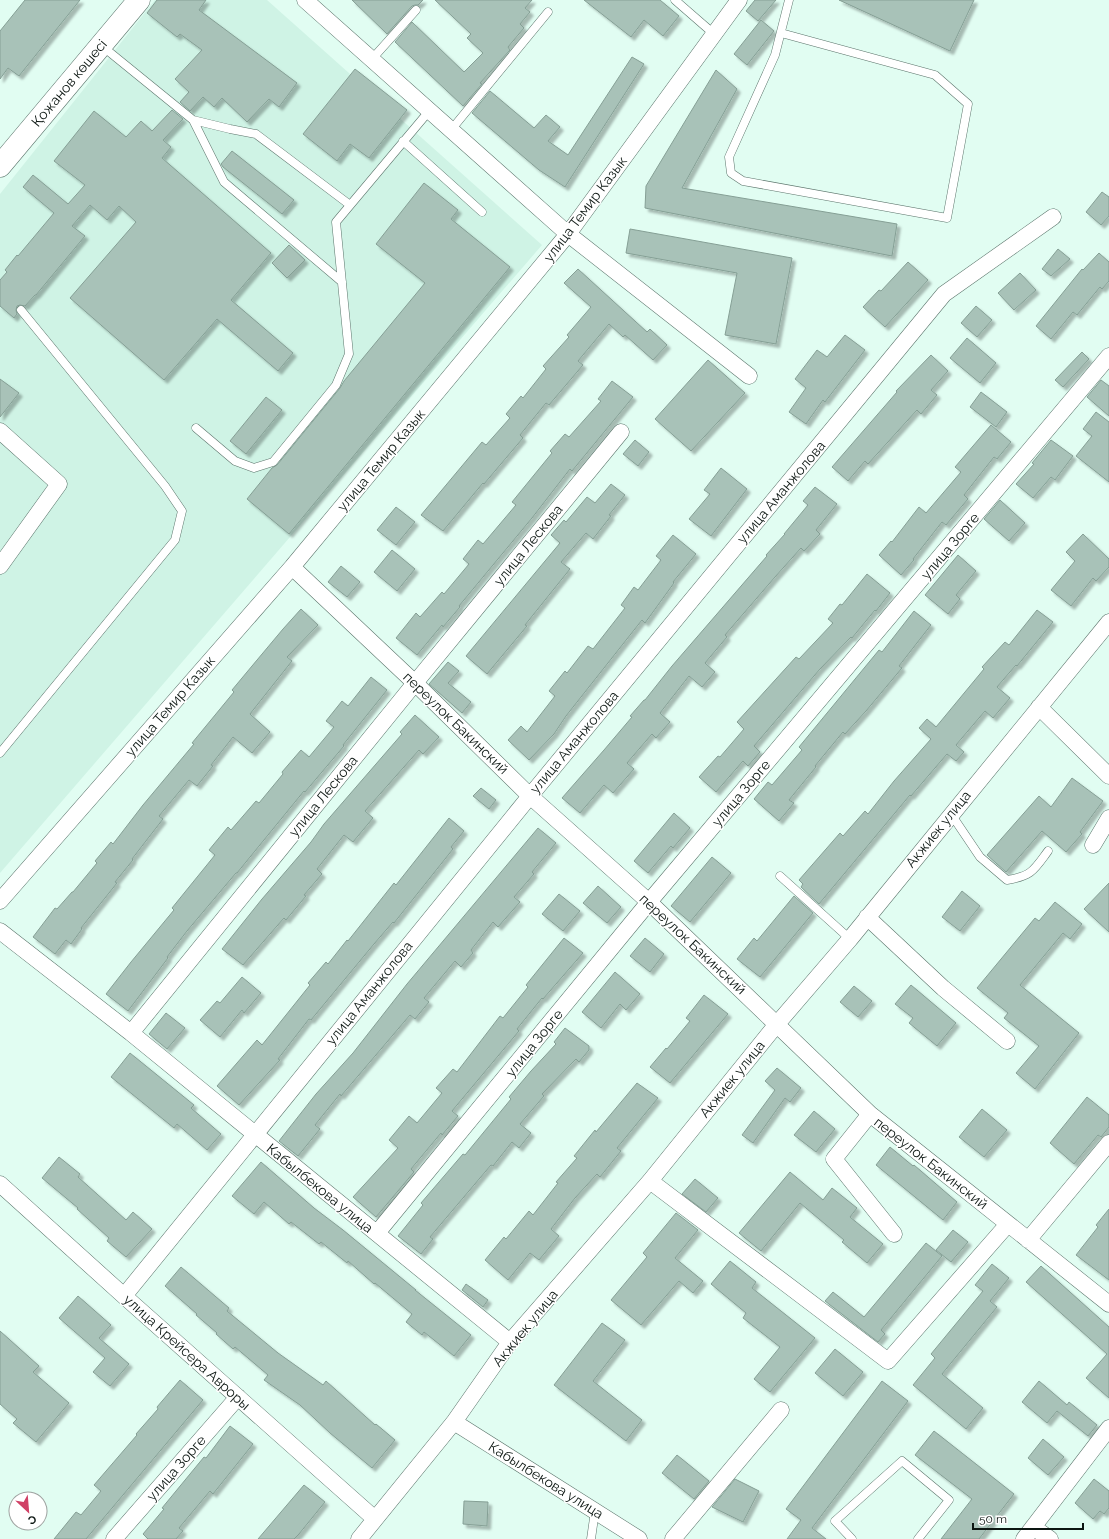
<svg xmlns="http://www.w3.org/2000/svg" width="1109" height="1539" font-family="Raleway,sans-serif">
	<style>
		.built { fill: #cff3e5 }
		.building { fill: #a8c2b8; stroke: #859f95; filter: url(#shadow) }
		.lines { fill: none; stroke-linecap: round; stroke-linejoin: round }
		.service-casing { stroke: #5b746b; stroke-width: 9 }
		.minor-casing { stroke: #5b746b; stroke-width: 17 }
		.secondary-casing { stroke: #5b746b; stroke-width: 23 }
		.service { stroke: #fff; stroke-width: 8 }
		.minor { stroke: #fff; stroke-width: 16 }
		.secondary { stroke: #fff; stroke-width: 22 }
		.labels { text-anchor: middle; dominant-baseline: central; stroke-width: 3; stroke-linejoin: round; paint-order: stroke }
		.street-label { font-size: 14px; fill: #0c1612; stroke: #fff }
	</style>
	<defs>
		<filter id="shadow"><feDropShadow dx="3.5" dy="3.5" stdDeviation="1" flood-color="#0004"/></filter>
	</defs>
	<rect width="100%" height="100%" fill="#e1fdf2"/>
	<path class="built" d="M155 0H267L542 245 0 873V194Z"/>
	<path class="building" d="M25 0H80L19 76 8 68 0 79V31Z
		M157 0H206L199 10 297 83 279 107 269 99 247 122 222 98 214 107 203 97 190 111 180 102 189 92 175 79 202 50 180 34 177 37 147 13Z
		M352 0H423L418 5H415L412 6 387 34Z
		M435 0H532L525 8 530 12 520 24 524 28 508 47 510 50 480 83 482 84 463 106 395 42 412 22 464 72 483 53 467 38 471 34Z
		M584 0H660L679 16 663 36 644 20 631 37Z
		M755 0H776L758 21 746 11Z
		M839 0H974L950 51Z
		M761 20 774 31 747 65 734 54Z
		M632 57 644 64 565 187 539 170 472 113 490 91 534 128 546 115 560 127 548 141 568 155Z
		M355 69 407 110 369 158 350 144 337 161 303 134Z
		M716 70 737 89 682 188 897 224 892 256 645 208 646 186Z
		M172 110 183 119 163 140 171 147 162 158 271 253 231 300 293 353 278 371 217 319 164 380 70 298 136 222 119 206 107 220 90 205 72 226 85 236 36 295H35L25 306 20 305 17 306 16 310 17 314 14 318 0 306V280L7 272 5 270 17 255 18 256 54 213 23 187 33 175 68 204 85 185 54 161 94 111 126 137 141 121 152 131Z
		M232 151 294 200 282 214 223 167 221 164Z
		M424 183 458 210 451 219 510 267 289 534 247 499 272 468 277 465 340 388 344 381 425 283 376 244Z
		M1102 192 1109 197V216L1101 225 1086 212Z
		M630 229 792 258 776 344 725 335 737 273 626 253Z
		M289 245 305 260 287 278 272 263Z
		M1058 249 1070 259 1051 276 1042 269Z
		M1099 253 1109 262V281L1102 289 1100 287 1077 315 1073 312 1051 339 1036 326 1082 269 1083 270Z
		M908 262 928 280 885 327 863 307 879 290 881 291Z
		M578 269 647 332 650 329 667 345 653 360 625 335 623 337 609 324 578 361 583 365 549 405 546 403 520 435 523 438 484 484 483 483 443 531 421 515 482 442 486 445 510 418 506 414 521 396 523 398 546 369 543 366 569 337 567 335 591 307 564 283Z
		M1020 273 1036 290 1014 310 998 293Z
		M976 306 992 320 977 337 961 323Z
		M845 335 865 350 825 402 823 400 806 424 789 412 806 388 795 379 817 350 827 357Z
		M967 338 996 363 980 383 950 358Z
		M1082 352 1089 359 1063 387 1055 380Z
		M931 355 948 371 931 390 937 395 921 414 917 410 868 464 865 461 848 481 832 467 897 392 896 391Z
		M708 360 745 393 691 451 655 419Z
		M0 379 19 393 0 417Z
		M1101 380 1109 386V416L1087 397Z
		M612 381 633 397 572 471 570 469 532 518 459 606 460 607 443 627 442 625 417 655 396 638 416 613 420 617 442 592 444 594 469 564 463 559 478 540 483 544 516 505 512 502 552 453 550 451 565 434 569 437 601 401 598 399Z
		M981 392 1007 412 996 427 970 407Z
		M266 397 282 410 246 454 230 441Z
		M1096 412 1109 422V482L1076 456 1092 436 1083 429Z
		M991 425 1011 442 997 459 994 457 964 495 968 499 946 525 942 522 913 559 914 560 901 575 879 555 891 541 892 542 919 507 926 513 961 472 955 467Z
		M635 440 649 452 638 466 623 454Z
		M1051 440 1073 456 1055 480 1051 477 1033 498 1016 484 1034 464 1032 463Z
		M721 468 747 489 711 536 689 519 710 494 704 490Z
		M611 484 625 495 609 515 611 516 593 539 586 533 561 562 570 569 525 625 527 626 487 674 466 656 560 543 551 535 564 520 566 522 587 497 595 503Z
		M815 487 837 504 816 530 820 534 804 551 801 548 775 577 725 635 727 637 705 663 715 672 702 687 689 676 660 713 670 722 656 738 652 734 627 763 634 769 613 793 604 785 580 813 562 798 604 750 632 717 630 716 644 700H645L672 666 767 556 766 555 785 534H784L808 505 803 501Z
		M1000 500 1025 523 1009 541 984 519Z
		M396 507 415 522 396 545 377 530Z
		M1083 534 1109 559V567L1096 581 1093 578 1071 606 1051 590 1075 561 1066 552Z
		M673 535 696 554 673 582 674 583 645 623 642 620 566 716 554 734 529 760 508 740 521 726 527 732 555 696 549 691 565 671 567 673 588 646 593 649 625 608 621 605 634 587 638 590 661 560 656 556Z
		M392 550 415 569 397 591 374 572Z
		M958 555 976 571 956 595 960 599 948 614 925 595Z
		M341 566 360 582 347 597 328 582Z
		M867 574 890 593 876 611 875 610 852 638 851 637 820 669 754 746 760 752 748 766 743 761 716 792 699 777 718 756 720 757 744 729 737 722 796 657 799 659 833 623 828 619 840 604 842 605Z
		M301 609 318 625 287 657 292 661 250 714 270 732 252 753 233 737 211 765 213 766 197 786 189 780 159 816 163 819 132 859 133 860 115 882 117 883 81 928 82 929 71 944 66 940 55 954 33 937 55 908 57 909 72 892H73L97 863 95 861 111 842 113 844 143 805 194 744 192 743 234 692 232 690 252 666 283 629Z
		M1037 610 1053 622 1017 666 1016 665 997 687 1010 698 993 718 985 711 956 745 964 752 956 761 947 754 911 796 910 795 819 904 801 887 803 884 799 880 840 833 843 836 865 811 868 814 894 781 931 739 919 728 927 719 936 727 984 669 982 667 1005 642 1009 645Z
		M914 611 931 625 899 666 902 668 866 711 845 734 843 732 815 766 816 767 789 800 794 803 779 821 754 799 768 782 772 785 802 750 799 747 879 650 882 652Z
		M448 662 459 671 448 683 471 702 462 713 429 684Z
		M371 677 387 690 343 745 344 746 305 792 304 791 237 873H236L187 931 167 957 168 958 128 1011 106 994 131 962 174 910 172 908 215 855 209 850 228 827 231 830 256 801 259 803 283 774 282 772 301 750 309 757 334 727 326 721 342 701 348 706Z
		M415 715 439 737 423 754 419 750 365 811 373 818 353 842 344 835 317 869 322 874 304 895 306 896 286 920 284 918 243 965 222 949 262 899 311 842 324 824 402 734 400 732Z
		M1072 778 1103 801 1080 832 1082 834 1066 852 1042 831 1006 872 987 855 1039 796 1051 807Z
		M481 788 496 800 489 809 473 796Z
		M674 813 690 828 673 848 671 846 648 873 634 861Z
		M449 818 464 831 451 847 453 849 394 923 393 922 374 944 311 1020 309 1019 278 1059 280 1060 239 1105 217 1086 257 1040 262 1045 310 985 308 983 326 962 328 964 347 940 348 941 394 883 396 885Z
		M538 828 556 843 532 872 534 874 514 897 520 902 498 927 493 922 471 950 473 953 461 967 455 961 424 998 429 1002 415 1019 410 1015 341 1096 340 1094 315 1125 320 1129 298 1156 279 1141 316 1094 353 1053 407 984Z
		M712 857 731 873 690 922 671 906Z
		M1109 883V932L1084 909Z
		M598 886 621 907 607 923 583 903Z
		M962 891 980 906 960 931 942 917Z
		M559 894 580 911 563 931 542 914Z
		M794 896 813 913 760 977 737 959 754 938 757 941Z
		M1055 902 1082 924 1070 939 1063 933 1020 985 1079 1033 1035 1089 1016 1073 1039 1046 1004 1018 1008 1013 977 988 1035 918 1039 921Z
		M564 938 583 953 543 999 542 998 517 1029 519 1031 452 1111 458 1116 442 1135 441 1133 411 1169 414 1172 376 1217 353 1197 398 1148 389 1140 409 1116 417 1123 442 1093 436 1088 453 1069 457 1072 500 1016 503 1018 528 987 526 985Z
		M645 938 664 954 650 972 630 956Z
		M615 972 640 994 626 1010 620 1004 601 1028 582 1012Z
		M242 977 261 993 244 1013 242 1010 220 1037 200 1020 217 1001 220 1003Z
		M911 985 956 1023 937 1046 909 1023 913 1018 895 1004Z
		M854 986 872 1001 858 1017 840 1002Z
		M704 995 728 1014 670 1083 650 1067 666 1048 667 1049 690 1021 686 1018Z
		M166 1013 185 1028 167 1049 149 1034Z
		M565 1028 589 1046V1050L579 1062 576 1059 542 1094 544 1096 520 1124 531 1133 519 1148 512 1142 493 1166 491 1165 430 1237 433 1239 421 1254 398 1236 423 1205 421 1203 463 1154 465 1155 511 1099 509 1097 531 1071 556 1044 554 1042Z
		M130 1053 194 1105 191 1108 221 1134 207 1150 177 1124 174 1128 111 1077Z
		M777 1068 801 1088 790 1102 785 1098 753 1143 742 1135 775 1090 765 1081Z
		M637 1083 658 1098 617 1148 621 1151 600 1177 597 1174 575 1198 551 1229 559 1236 539 1260 530 1253 508 1280 485 1260 504 1237 506 1239 529 1211 533 1215 558 1183 556 1182 577 1158 574 1156 595 1130 596 1132Z
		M1087 1097 1109 1115V1127L1101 1137 1098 1135 1074 1164 1050 1143Z
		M982 1109 1007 1130 984 1157 959 1137Z
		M814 1111 835 1129 816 1152 794 1135Z
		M890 1147 913 1166 914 1165 957 1202 943 1220 876 1165Z
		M59 1157 80 1174 78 1177 126 1220 133 1212 152 1229 126 1257 107 1241 109 1238 77 1209 78 1208 42 1178Z
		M261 1162 314 1208 343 1230 416 1290H415L471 1335 454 1356 424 1332 422 1335 406 1322 412 1314 375 1283 374 1284 348 1261 347 1263 321 1242 319 1244 291 1222 289 1224 264 1202 254 1214 232 1196Z
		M790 1172 823 1200 832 1188 857 1208 850 1217 883 1244 867 1263 842 1242 844 1240 800 1203 761 1251 739 1233Z
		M695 1179 718 1198 706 1212 682 1194Z
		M1109 1209V1280L1076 1255 1098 1227 1096 1225Z
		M676 1213 698 1230 675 1258 703 1281 693 1293 679 1281 641 1325 611 1300 647 1257 643 1253Z
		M953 1230 968 1242 951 1262 936 1250Z
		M926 1243 942 1256 881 1330 885 1334 878 1342 825 1301 833 1292 864 1317Z
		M730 1261 756 1282 752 1288 815 1338 770 1392 754 1379 780 1347 743 1318 746 1313 711 1284Z
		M992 1264 1009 1278 990 1301 997 1307 942 1374 983 1408 966 1429 913 1385 935 1358 931 1354 983 1291 975 1285Z
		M1041 1266 1109 1327V1398L1086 1378 1107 1354 1026 1282Z
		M181 1267 229 1308 227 1311 278 1353 323 1385 326 1381 375 1425 376 1424 395 1440 372 1468 330 1433 300 1405 264 1380 268 1375 235 1347 233 1349 216 1334 217 1333 196 1315 197 1314 165 1286Z
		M466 1284 488 1300 483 1307 462 1290Z
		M78 1296 111 1325 99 1338 129 1364 110 1386 93 1372 105 1358 59 1318Z
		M602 1323 625 1340 593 1381 642 1420 626 1441 554 1385Z
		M0 1331 39 1366 33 1372 69 1403 36 1442 13 1423 17 1419 0 1404Z
		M835 1349 863 1372 843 1396 815 1373Z
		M180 1380 203 1400 86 1539H54L76 1512 81 1515 101 1491 94 1485 137 1435 136 1434 158 1409 157 1407Z
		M882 1381 908 1401 812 1528 826 1539H787L801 1520 786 1509Z
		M1039 1381 1067 1405 1069 1402 1097 1425 1088 1436 1057 1411 1047 1423 1022 1402Z
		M230 1426 253 1444 213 1494 210 1491 179 1528 183 1531 176 1539H148L143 1534 164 1509 162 1508 204 1457 206 1458Z
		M934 1431 1014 1494 979 1539H941L972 1499 915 1455Z
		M1043 1439 1064 1457 1048 1475 1028 1458Z
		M677 1455 709 1481 694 1499 662 1473Z
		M735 1479 759 1491 743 1522 712 1507Z
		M1094 1479 1109 1491V1508L1104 1514 1100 1511 1093 1519 1075 1503Z
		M304 1485 325 1502 299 1534 294 1539H258Z
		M464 1501 488 1502 487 1526 463 1524Z"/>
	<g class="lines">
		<defs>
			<path id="service" d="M675 0 714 34
				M781 33 935 75 968 104 947 218 743 181 731 173 729 157 775 55 789 0
				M102 46 193 120 230 129 256 134 350 205
				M372 59 416 10
				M193 120 224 182 342 282
				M451 130 548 12
				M403 141 482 212
				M196 428 235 461 254 468 273 462 336 385 349 354 336 222 430 110
				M0 753 175 540 182 511 165 486 21 310
				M951 814 980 857 1007 880C1032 876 1034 870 1048 851
				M780 876 850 939
				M591 1539 595 1511
				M852 1539 835 1521 902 1461 949 1500 918 1539"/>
			<path id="minor" d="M305 0 568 234 749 376
				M0 431 59 484 0 566
				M292 567 415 683 530 796 649 902 870 1114 1109 1304
				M1039 707 1109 776
				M1093 845 1109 818
				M0 901 292 567 568 234 739 0
				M867 917 943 988 1007 1041
				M0 931 131 1033 415 683 621 432
				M131 1033 510 1342
				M870 1114 834 1159 894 1234
				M650 1181 888 1361 1008 1224
				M0 1184 124 1296 375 1519
				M377 1233 649 902 1109 356
				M1028 1240 1109 1143
				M124 1296 530 796 944 294 1053 217
				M454 1422 639 1539
				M1033 1527 1050 1539
				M114 1539 238 1397
				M359 1539 454 1422 510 1342 650 1181 777 1024 850 939 1109 622
				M673 1539 781 1410
				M1024 1539 1109 1428"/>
			<path id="secondary" d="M0 166 139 0"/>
		</defs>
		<use href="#service" class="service-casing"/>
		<use href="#minor" class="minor-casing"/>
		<use href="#secondary" class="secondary-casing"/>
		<use href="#service" class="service"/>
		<use href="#minor" class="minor"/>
		<use href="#secondary" class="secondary"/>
	</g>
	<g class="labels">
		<g class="street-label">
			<text transform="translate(69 83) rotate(-50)">Қожанов көшесі</text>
			<text transform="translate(585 209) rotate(-53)">улица Темир Казык</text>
			<text transform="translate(381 460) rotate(-50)">улица Темир Казык</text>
			<text transform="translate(781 492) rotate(-50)">улица Аманжолова</text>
			<text transform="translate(528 545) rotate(-51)">улица Лескова</text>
			<text transform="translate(950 546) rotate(-50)">улица Зорге</text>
			<text transform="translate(170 706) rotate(-49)">улица Темир Казык</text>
			<text transform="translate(456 723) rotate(44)">переулок Бакинский</text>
			<text transform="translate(574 742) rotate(-50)">улица Аманжолова</text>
			<text transform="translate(741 793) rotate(-50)">улица Зорге</text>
			<text transform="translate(323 796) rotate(-51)">улица Лескова</text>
			<text transform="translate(938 829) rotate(-51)">Акжиек улица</text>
			<text transform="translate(693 944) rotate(43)">переулок Бакинский</text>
			<text transform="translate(369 993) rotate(-51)">улица Аманжолова</text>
			<text transform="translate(534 1043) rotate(-51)">улица Зорге</text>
			<text transform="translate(732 1079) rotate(-51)">Акжиек улица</text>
			<text transform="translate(931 1163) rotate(38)">переулок Бакинский</text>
			<text transform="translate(320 1188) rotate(39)">Кабылбекова улица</text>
			<text transform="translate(525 1328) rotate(-51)">Акжиек улица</text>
			<text transform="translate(187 1352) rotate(42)">улица Крейсера Авроры</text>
			<text transform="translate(176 1468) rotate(-49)">улица Зорге</text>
			<text transform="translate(546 1480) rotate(32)">Кабылбекова улица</text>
		</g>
	</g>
	<g transform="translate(28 1511) rotate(154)"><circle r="19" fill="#ffffff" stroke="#9ea2a0"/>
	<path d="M0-3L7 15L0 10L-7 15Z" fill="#d04166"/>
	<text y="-6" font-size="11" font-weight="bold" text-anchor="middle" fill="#0c1612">С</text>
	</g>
	<path d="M973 1523v6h110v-6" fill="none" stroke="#0c1612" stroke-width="2"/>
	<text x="979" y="1523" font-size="12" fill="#0c1612" stroke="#ffffff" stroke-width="3" paint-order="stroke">50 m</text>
</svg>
